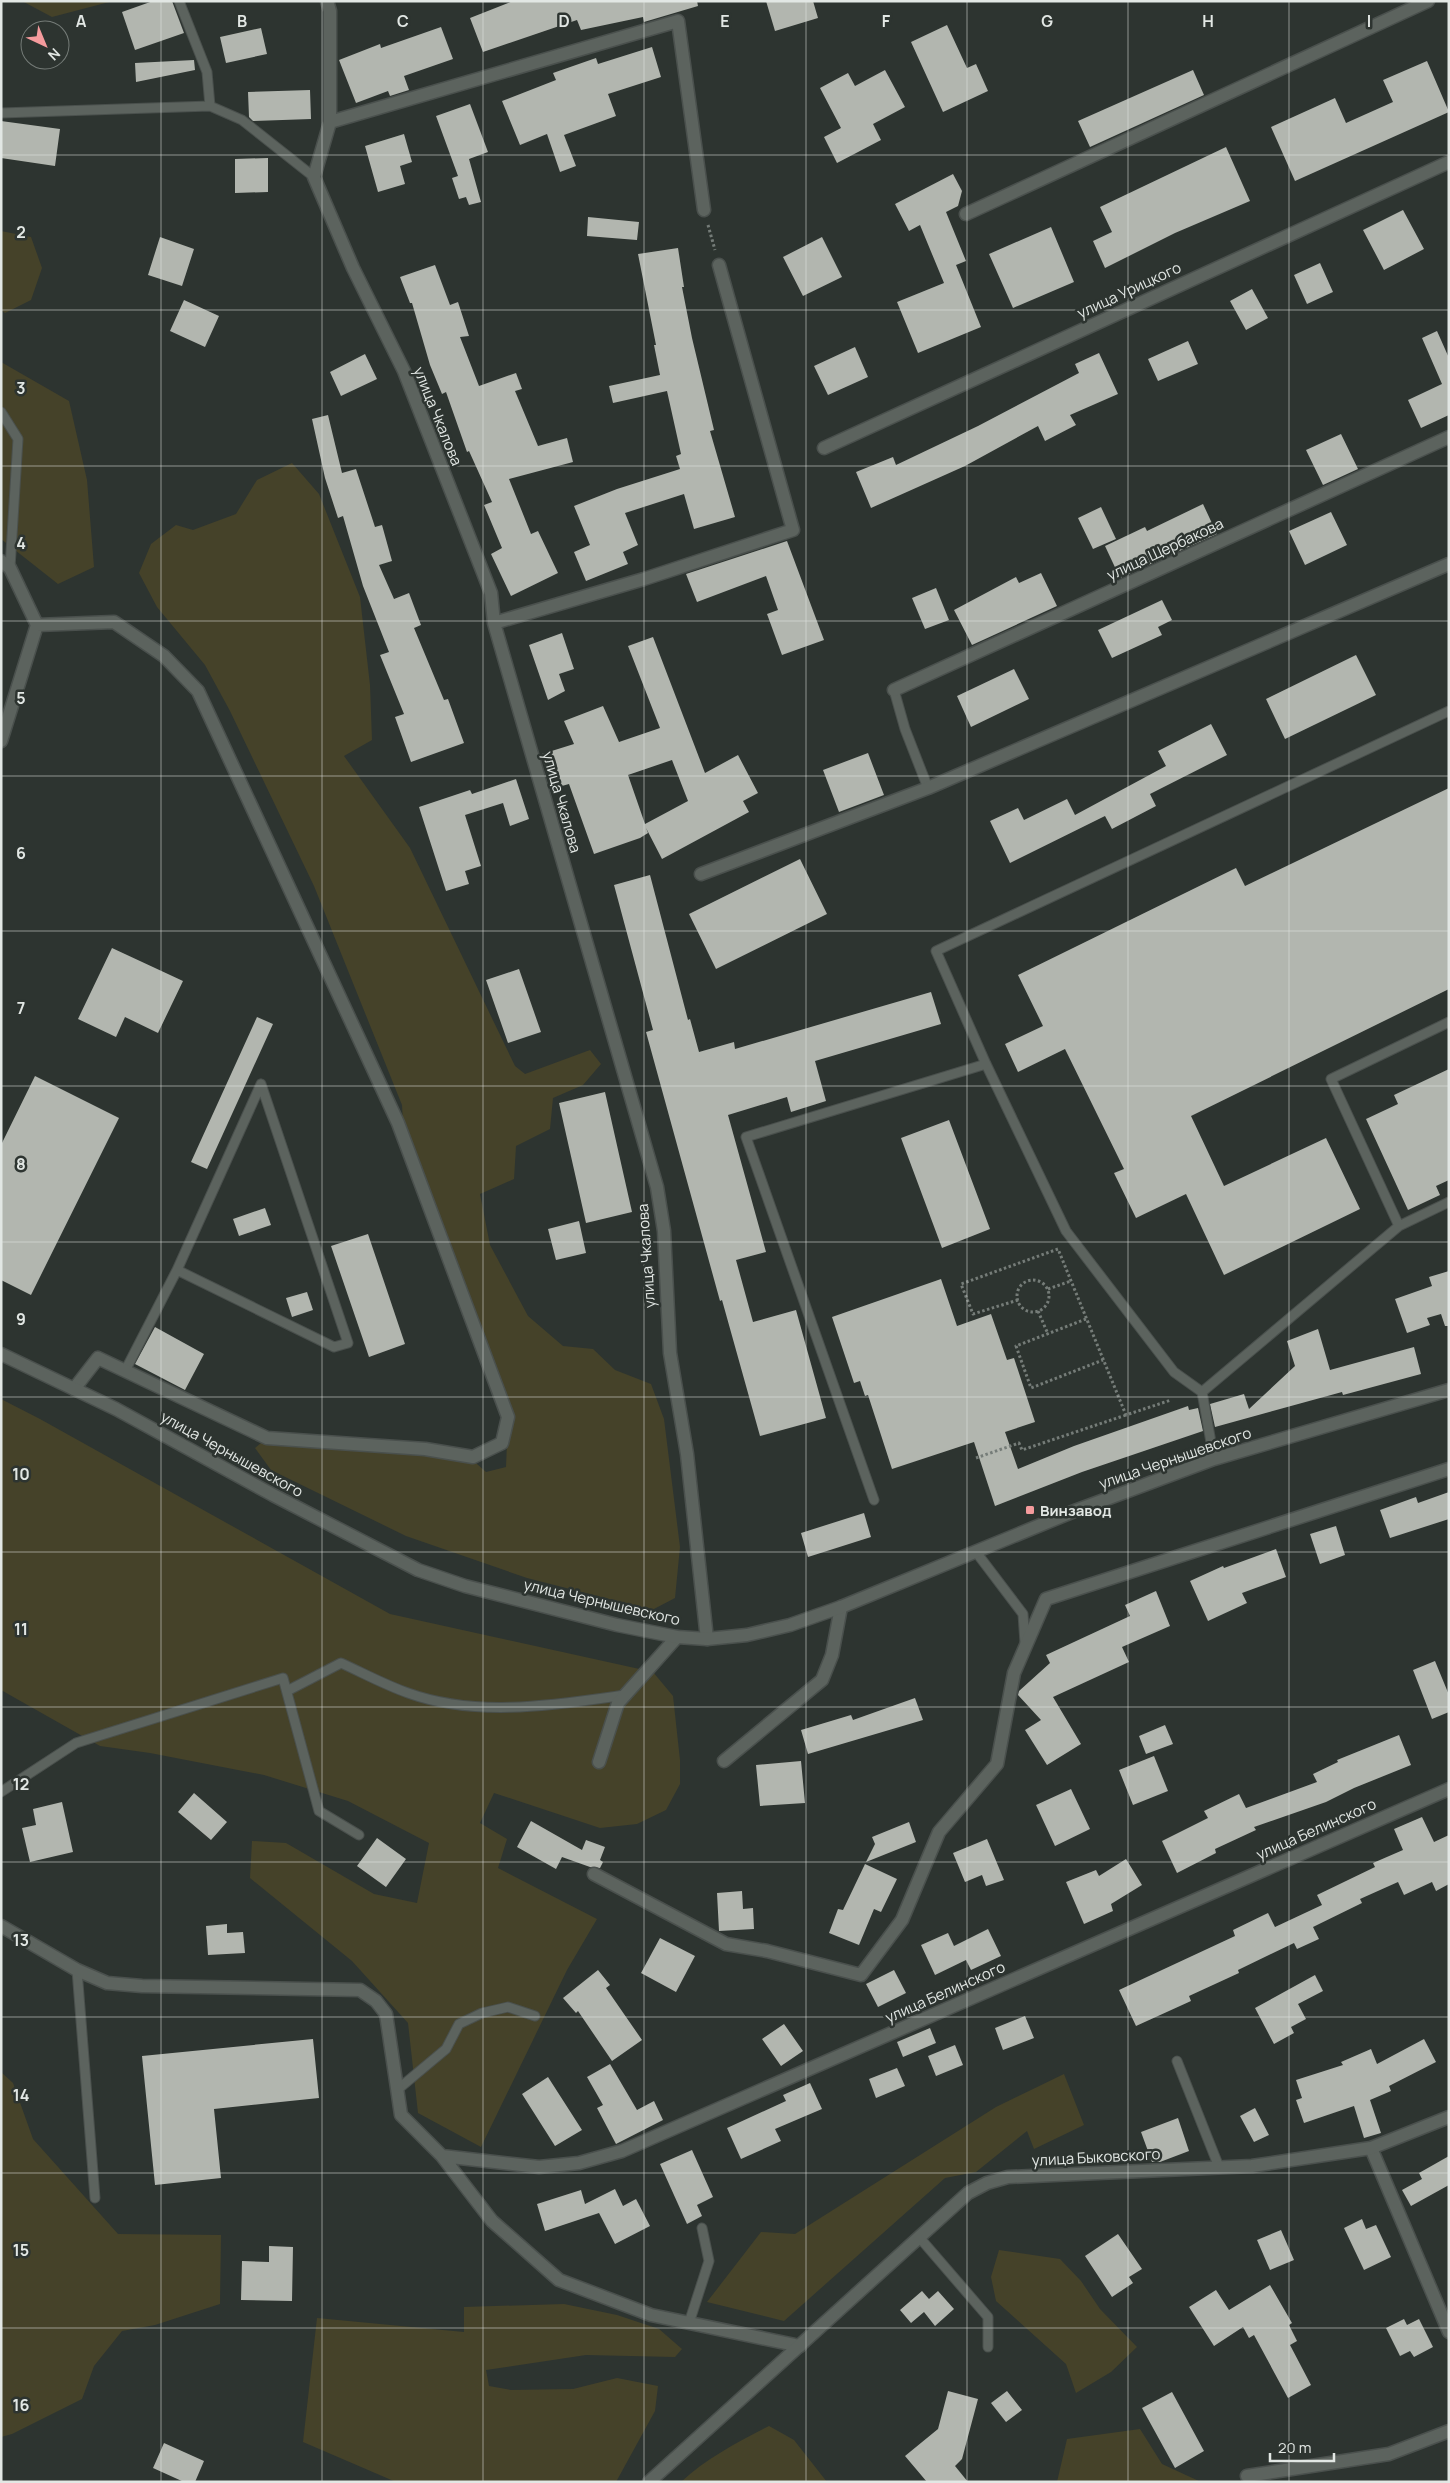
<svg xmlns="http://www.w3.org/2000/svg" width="1450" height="2483" font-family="Manrope,sans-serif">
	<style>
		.green { fill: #454229 }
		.building { fill: #b2b6af; fill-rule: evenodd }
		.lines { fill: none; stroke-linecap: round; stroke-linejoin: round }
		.lane-casing { stroke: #4a504d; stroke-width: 11 }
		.street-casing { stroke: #4a504d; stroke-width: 15 }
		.secondary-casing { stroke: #4a504d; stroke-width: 15 }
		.path { stroke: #757c78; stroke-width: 3; stroke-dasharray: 2.5 2.5; stroke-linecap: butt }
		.lane { stroke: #5c635e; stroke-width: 9 }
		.street { stroke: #5c635e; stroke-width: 12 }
		.secondary { stroke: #5c635e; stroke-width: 12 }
		.grid { fill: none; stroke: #e2e7e4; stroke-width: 1; stroke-opacity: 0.55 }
		.poi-dot { fill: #f59b9d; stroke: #2d3430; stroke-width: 2 }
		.labels { text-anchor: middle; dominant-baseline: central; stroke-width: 5; stroke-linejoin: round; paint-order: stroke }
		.street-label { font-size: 15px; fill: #e2e7e4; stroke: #2d3430 }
		.poi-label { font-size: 15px; font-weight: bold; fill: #e2e7e4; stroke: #2d3430; text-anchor: start }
		.grid-label { font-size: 16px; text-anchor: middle; font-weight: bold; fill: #e2e7e4; stroke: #2d3430; stroke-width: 5; stroke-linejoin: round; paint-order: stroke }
	</style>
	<rect width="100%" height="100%" fill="#2d3430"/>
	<path class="green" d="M22 1H113L52 17Z
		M1 231 31 237 42 268 31 300 5 313 1 310Z
		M1 362 69 401 87 480 94 567 58 584 1 539Z
		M292 463 319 494 360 597 370 685 372 740 344 756 410 848 515 1066 525 1074 590 1050 601 1064 583 1085 553 1098 550 1129 516 1146 514 1179 480 1194 490 1245 528 1316 563 1346 593 1349 615 1370 651 1384 664 1419 680 1547 675 1598 652 1610 527 1578 406 1536 271 1470 255 1448 267 1438 468 1456 486 1472 506 1467 508 1417 404 1140 402 1105 314 886 230 711 205 665 157 607 139 573 151 544 176 525 193 530 236 514 257 480Z
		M1 1399 40 1419 390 1614 653 1672 673 1696 680 1760V1784L666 1810 637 1824 600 1828 494 1793 480 1823 507 1839 498 1868 597 1919 567 1970 481 2147 418 2113 408 2023 352 1961 250 1878 252 1841 286 1843 374 1894 417 1903 429 1843 348 1801 264 1775 150 1753 100 1746 1 1690Z
		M1 2072 13 2083 33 2139 118 2234 221 2235 220 2304 155 2325 122 2331 94 2366 82 2399 12 2434 1 2437Z
		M1064 2074 1084 2125 1034 2149 1027 2131 976 2172 945 2178 784 2321 707 2302 761 2232 795 2234 996 2107Z
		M999 2250 1060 2259 1081 2281 1100 2309 1137 2347 1111 2372 1076 2393 1066 2364 996 2301 991 2277Z
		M564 2304 617 2315 659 2329 682 2349 675 2357 586 2355 486 2370 489 2386 511 2390 573 2389 617 2378 658 2386 655 2411 616 2482H396L303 2442 317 2318 464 2332V2307Z
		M769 2426 794 2440 827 2482H681C707 2458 738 2442 769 2426Z
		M1140 2429 1162 2464 1201 2482H1057L1067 2439Z"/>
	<path class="building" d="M153 1H172L184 33 135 50 122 12Z
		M513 1H697L698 6 644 22 643 17 581 30 577 20 483 52 470 18Z
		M766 1H813L818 18 775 31Z
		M947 25 967 68 976 64 988 91 943 112 911 42Z
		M441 27 453 59 404 76 409 90 390 96 388 91 356 103 339 60 380 44 381 48Z
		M261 28 267 54 226 63 220 37Z
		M652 47 661 77 608 94 616 116 564 135 576 166 560 172 547 134 520 145 502 101 556 80 553 73 596 58 598 64Z
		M194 60 195 70 136 82 135 63Z
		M1427 61 1449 112 1295 181 1271 127 1335 98 1346 123 1393 102 1383 80Z
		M885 70 905 107 873 124 881 140 837 163 824 137 841 128 820 88 848 73 855 86Z
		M1193 70 1204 95 1090 147 1078 121Z
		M310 90 311 119 253 121 249 117 248 92Z
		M470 104 488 152 469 159 481 202 469 205 466 197 459 199 452 178 458 176 436 116Z
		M1 121 60 129 55 166 1 158Z
		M404 134 412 162 400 166 405 184 378 192 365 146Z
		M1226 147 1250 201 1175 233 1105 268 1093 241 1112 232 1100 207Z
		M268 158V192L235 193V159Z
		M953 174 962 191 958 206 946 212 966 261 956 265 981 327 918 353 897 302 944 283 920 225 909 231 895 204Z
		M1403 210 1424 249 1384 270 1363 230Z
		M588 217 639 222 637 240 587 236Z
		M1051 227 1074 282 1013 308 989 254Z
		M160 237 194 249 182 286 148 275Z
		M822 237 842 277 803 296 783 257Z
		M678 248 684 287H682L692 338 714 430 710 431 735 517 694 529 684 494 625 513 638 545 623 552 628 564 586 581 574 552 590 545 574 506 617 489 680 469 676 456 681 454 667 391 613 403 609 386 660 375 654 345H656L638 254Z
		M1320 263 1333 292 1307 304 1294 275Z
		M435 265 450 305 458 302 469 336 460 337 479 386 516 373 522 389 515 391 538 446 567 438 573 462 509 479 531 534 538 531 558 573 511 596 491 554 502 548 484 505 492 502 469 451 467 452 446 392 442 394 430 365 412 303H410L400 277Z
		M1252 289 1268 318 1246 330 1230 301Z
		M184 300 219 316 205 347 170 331Z
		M1437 331 1449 358V415L1421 428 1408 400 1442 384 1422 338Z
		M1188 341 1198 364 1158 381 1148 359Z
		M855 347 868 377 828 395 814 366Z
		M1099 353 1118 394 1070 415 1076 425 1045 441 1038 426 965 466 871 508 856 472 893 457 896 465 978 426 1079 373 1075 364Z
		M365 354 377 379 341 396 330 372Z
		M328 415 342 473 356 469 375 527 382 525 392 561 379 565 394 599 409 593 421 625 414 628 444 700 448 699 464 743 411 762 395 717 404 714 380 655 389 652 363 586 343 516 338 518 325 478 312 419Z
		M1341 434 1358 469 1323 485 1306 450Z
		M1203 504 1217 534 1120 578 1105 546 1145 527 1147 531Z
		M1101 507 1116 539 1093 549 1078 518Z
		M1331 512 1347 545 1305 565 1289 531Z
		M787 541 824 640 782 655 767 614 778 610 766 576 697 602 686 574Z
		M1041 573 1057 606 972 645 954 610 1016 577 1019 583Z
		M936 588 949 620 925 629 912 598Z
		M1162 600 1172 620 1158 627 1162 635 1112 658 1098 630Z
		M562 633 574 669 559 674 565 691 548 700 529 645Z
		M653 637 705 773 738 755 758 793 743 801 749 812 662 859 646 828 648 833 640 838 594 854 569 784 551 789 542 754 574 744 564 721 603 706 619 742 660 728 628 646ZM672 760 688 801 645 824 628 775Z
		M1356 655 1376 695 1285 739 1266 699Z
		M1014 669 1029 699 971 727 957 696Z
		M1211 724 1227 755 1150 794 1156 806 1112 829 1105 816 1010 863 990 821 1018 808 1024 820 1067 799 1075 815 1166 766 1158 751Z
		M868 753 884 795 839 812 823 770Z
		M516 779 529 819 510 826 503 803 465 815 481 866 465 871 469 884 446 891 419 807 470 790 472 794Z
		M1449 788V989L1191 1116 1224 1186 1326 1138 1360 1209 1224 1275 1186 1194 1136 1218 1114 1173 1124 1169 1065 1049 1018 1072 1005 1044 1043 1026 1018 975 1236 868 1245 886Z
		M800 859 827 914 716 969 689 914Z
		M650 875 688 1020 690 1019 699 1052 734 1042 735 1049 931 992 941 1024 815 1061 826 1101 791 1112 787 1097 728 1115 766 1252 736 1260 753 1322 796 1310 826 1418 760 1436 722 1300 720 1301 646 1032 653 1030 614 885Z
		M112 948 183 981 158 1033 125 1017 116 1037 78 1019Z
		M519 969 541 1032 508 1043 486 980Z
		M257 1017 273 1024 207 1169 191 1162Z
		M1449 1069V1180L1436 1186 1440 1195 1408 1210 1366 1119 1398 1104 1394 1095Z
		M35 1076 119 1118 31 1295 1 1280V1145Z
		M605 1092 632 1212 586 1223 559 1103Z
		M949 1120 990 1229 942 1248 901 1138Z
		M265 1208 271 1225 239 1236 233 1219Z
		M579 1221 586 1253 556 1260 548 1229Z
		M368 1234 405 1344 369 1357 331 1246Z
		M1449 1271V1326H1445L1441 1314 1427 1318 1430 1325 1407 1333 1395 1299 1432 1286 1429 1277Z
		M941 1279 957 1326 991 1314 1007 1360 1014 1358 1035 1422 1005 1432 1018 1469 1074 1446 1188 1406 1189 1410 1198 1408 1203 1431 1082 1472 995 1506 974 1442 892 1469 868 1395 865 1396 860 1381 854 1383 832 1317Z
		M307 1292 313 1310 292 1317 286 1298Z
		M155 1327 204 1354 185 1390 135 1364Z
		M1318 1329 1330 1370 1414 1347 1421 1374 1343 1395 1342 1392 1215 1427 1210 1404 1244 1394 1249 1409 1295 1366 1287 1341Z
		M1449 1492V1519L1390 1538 1380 1510 1416 1497 1418 1503Z
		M864 1513 871 1537 808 1557 801 1533Z
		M1336 1526 1345 1555 1320 1564 1310 1534Z
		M1276 1549 1286 1577 1242 1593 1247 1603 1208 1621 1190 1581 1223 1566 1224 1568Z
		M1156 1591 1170 1626 1122 1647 1129 1662 1053 1697 1081 1744 1047 1765 1025 1730 1041 1720 1018 1695 1019 1691 1050 1663 1046 1655 1130 1616 1125 1605Z
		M1435 1661 1449 1695V1712L1432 1719 1413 1670Z
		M915 1698 923 1720 808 1754 801 1730 851 1715 853 1720Z
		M1165 1725 1173 1744 1146 1754 1139 1736Z
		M1399 1735 1411 1765 1354 1788 1326 1802 1254 1827 1256 1830 1215 1849 1216 1853 1177 1873 1162 1841 1208 1818 1204 1811 1239 1794 1246 1808 1317 1782 1313 1774 1338 1762 1337 1760Z
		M1154 1756 1168 1791 1133 1805 1119 1770Z
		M801 1761 805 1803 760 1806 756 1765Z
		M1071 1789 1090 1829 1055 1846 1036 1805Z
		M194 1793 227 1822 211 1840 178 1812Z
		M62 1802 73 1852 30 1862 22 1828 36 1825 33 1809Z
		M1422 1817 1434 1842 1449 1835V1884L1436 1891 1432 1882 1404 1895 1398 1882 1360 1899 1362 1903 1313 1927 1319 1939 1297 1949 1294 1943 1238 1970 1239 1973 1189 1996 1191 2001 1136 2026 1119 1990 1235 1936 1233 1930 1268 1913 1275 1927 1322 1905 1317 1895 1375 1867 1373 1863 1403 1850 1394 1829Z
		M531 1821 582 1850 586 1840 605 1847 600 1860 603 1862 600 1868 590 1867 562 1857 556 1869 517 1847Z
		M909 1822 916 1842 866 1862 875 1844 872 1837Z
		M377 1838 406 1859 386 1887 357 1866Z
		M987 1839 1004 1880 986 1886 982 1875 965 1882 953 1853Z
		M1126 1859 1142 1885 1111 1904 1113 1911 1084 1924 1066 1882 1096 1870 1099 1876Z
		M865 1864 897 1879 881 1912 874 1909 859 1945 829 1933 838 1909 843 1910Z
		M742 1891 743 1909 753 1908 754 1929 719 1931 717 1893Z
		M227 1924V1933L243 1932 245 1953 208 1955 206 1926Z
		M988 1929 1001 1956 971 1970 966 1960 935 1975 921 1945 948 1933 954 1946Z
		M660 1938 695 1956 676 1992 641 1973Z
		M598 1970 610 1985 606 1988 642 2040 612 2061 578 2011 576 2013 563 1998Z
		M894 1970 906 1993 878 2007 866 1984Z
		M1315 1975 1323 1991 1298 2004 1306 2019 1291 2027 1294 2033 1274 2044 1255 2008Z
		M1025 2016 1034 2038 1003 2050 995 2028Z
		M784 2024 803 2051 781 2066 762 2039Z
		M930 2028 936 2043 903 2057 897 2042Z
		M313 2039 319 2098 214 2109 221 2178 155 2185 142 2056Z
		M1424 2039 1436 2062 1389 2086 1391 2091 1370 2100 1381 2133 1364 2138 1354 2106 1304 2123 1296 2100 1302 2098 1296 2080 1343 2065 1341 2062 1371 2049 1377 2064Z
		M955 2045 963 2065 936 2076 928 2056Z
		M610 2064 637 2110 654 2101 663 2120 616 2144 597 2108 603 2105 587 2077Z
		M897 2068 905 2086 876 2098 869 2079Z
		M548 2077 582 2130 555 2146 522 2094Z
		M810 2083 822 2109 775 2129 781 2141 741 2159 727 2128 786 2101 783 2095Z
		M1255 2108 1269 2135 1254 2142 1240 2116Z
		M1178 2118 1189 2151 1160 2162H1152L1141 2132Z
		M692 2150 713 2197 697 2205 702 2216 687 2224 660 2164Z
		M1449 2156V2185L1411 2206 1402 2190 1422 2179 1419 2173Z
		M615 2189 623 2206 636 2199 650 2226 615 2244 599 2213 545 2231 537 2204 581 2190 585 2204Z
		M1362 2219 1366 2229 1376 2225 1391 2257 1364 2270 1344 2228Z
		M1281 2230 1294 2260 1270 2270 1257 2240Z
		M1118 2234 1142 2269 1129 2277 1133 2283 1112 2297 1085 2256Z
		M269 2246 293 2247 292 2301 241 2300 242 2261 269 2262Z
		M1270 2285 1292 2323 1289 2325 1297 2341 1290 2345 1311 2385 1288 2398 1254 2335 1249 2338 1243 2327 1214 2346 1189 2307 1216 2290 1229 2310Z
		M922 2291 929 2299 938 2291 954 2309 935 2326 924 2312 911 2323 900 2310Z
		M1404 2319 1407 2325 1419 2319 1433 2347 1414 2357 1410 2351 1400 2356 1386 2328Z
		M948 2391 978 2399 962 2459 955 2466 968 2482H927L905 2456 938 2429Z
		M1007 2391 1022 2410 1006 2422 991 2403Z
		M1172 2392 1204 2451 1175 2468 1142 2408Z
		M164 2443 204 2461 195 2482H184L153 2468Z"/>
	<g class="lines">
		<defs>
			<path id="lane" d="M179 1 207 72 210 106
				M1 113 210 106 242 120 314 177
				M1 412 18 439 10 568
				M894 690 905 729 928 788
				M1449 711 936 951 986 1064 1066 1231 1174 1372 1202 1392 1399 1226 1449 1202
				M1399 1226 1331 1079 1449 1022
				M177 1270 334 1347 348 1343 261 1084
				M125 1371 177 1270 261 1084
				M1202 1392 1214 1459
				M874 1500 746 1137 986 1064
				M976 1552 1023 1614 1025 1643
				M287 1691 341 1663C363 1673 385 1685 408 1693 477 1718 555 1705 625 1695
				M1 1792 76 1743 283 1678 319 1811 359 1835
				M77 1970 95 2198
				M1177 2061 1219 2167
				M397 2090 446 2049 459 2024 482 2013 508 2007 535 2016
				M919 2237 988 2317V2347
				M689 2323 709 2261 702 2228"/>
			<path id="street" d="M327 1 330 11V122L314 177 353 268 404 371 491 593 494 623 657 1187 664 1231 670 1353 687 1454 707 1639
				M330 122 678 21 704 210
				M966 214 1428 1
				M824 448 1449 162
				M1 561 10 568 37 625 1 741
				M494 623 644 579 793 530 719 265
				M37 625 114 622 164 656 198 691 398 1123 508 1417 502 1443 473 1457 425 1449 267 1438 98 1358 74 1389
				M894 690 1449 437
				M701 874 928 788 1449 564
				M724 1761 822 1680 832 1655 841 1607
				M599 1762 618 1703 677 1637
				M594 1874 726 1944 767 1951 861 1975 902 1920 939 1832 997 1764 1014 1673 1046 1599 1449 1469
				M1 1926 77 1970 107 1983 142 1986 360 1990 376 2001 386 2014 401 2115 442 2156 492 2221 559 2280 651 2315 800 2346
				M1371 2148 1449 2332
				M442 2156 539 2167 579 2163 622 2151 1449 1789
				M1247 2476 1389 2454 1449 2431"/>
			<path id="secondary" d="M1 1354 116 1409 273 1495 418 1570 465 1586 617 1625 677 1637 707 1639 747 1635 790 1625 841 1607 1077 1510 1214 1459 1449 1390
				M649 2482 968 2193 987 2183 1008 2177 1252 2166 1371 2148 1449 2117"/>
		</defs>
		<use href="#lane" class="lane-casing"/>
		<use href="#street" class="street-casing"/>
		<use href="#secondary" class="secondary-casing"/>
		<path class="path" d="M708 225 715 250
			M1017 1296a16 16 0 1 1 32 0a16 16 0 1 1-32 0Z
			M1048 1289 1071 1281
			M1018 1300 973 1314 961 1284 1058 1249 1126 1415 1171 1400
			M1038 1311 1048 1334
			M1086 1319 1016 1346 1031 1388 1103 1360
			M976 1458 1019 1443 1022 1450 1126 1415"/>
		<use href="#lane" class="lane"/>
		<use href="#street" class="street"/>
		<use href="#secondary" class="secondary"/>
	</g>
	<path class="grid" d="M161 1V2482M322 1V2482M483 1V2482M644 1V2482M806 1V2482M967 1V2482M1128 1V2482M1289 1V2482M1 155H1449M1 310H1449M1 466H1449M1 621H1449M1 776H1449M1 931H1449M1 1086H1449M1 1242H1449M1 1397H1449M1 1552H1449M1 1707H1449M1 1862H1449M1 2017H1449M1 2173H1449M1 2328H1449"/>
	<rect class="poi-dot" x="1025" y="1505" width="10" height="10" rx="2.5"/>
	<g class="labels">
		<g class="street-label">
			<text transform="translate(1129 290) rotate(-25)">улица Урицкого</text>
			<text transform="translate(438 416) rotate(68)">улица Чкалова</text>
			<text transform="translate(1165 549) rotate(-25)">улица Щербакова</text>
			<text transform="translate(562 802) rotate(74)">улица Чкалова</text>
			<text transform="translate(646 1256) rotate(-94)">улица Чкалова</text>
			<text transform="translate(232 1454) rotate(29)">улица Чернышевского</text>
			<text transform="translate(1175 1458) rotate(-19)">улица Чернышевского</text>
			<text transform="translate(602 1602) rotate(13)">улица Чернышевского</text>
			<text transform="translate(1316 1829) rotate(-24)">улица Белинского</text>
			<text transform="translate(945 1992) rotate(-24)">улица Белинского</text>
			<text transform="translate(1096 2157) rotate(-3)">улица Быковского</text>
		</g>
		<g class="poi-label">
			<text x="1040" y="1510">Винзавод</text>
		</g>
	</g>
	<g class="grid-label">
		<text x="81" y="27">A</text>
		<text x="242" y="27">B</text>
		<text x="403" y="27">C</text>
		<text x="564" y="27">D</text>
		<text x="725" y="27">E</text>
		<text x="886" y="27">F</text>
		<text x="1047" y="27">G</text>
		<text x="1208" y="27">H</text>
		<text x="1369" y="27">I</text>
		<text x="21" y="238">2</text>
		<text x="21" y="394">3</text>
		<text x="21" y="549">4</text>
		<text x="21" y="704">5</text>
		<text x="21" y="859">6</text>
		<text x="21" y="1014">7</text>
		<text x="21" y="1170">8</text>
		<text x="21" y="1325">9</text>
		<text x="21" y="1480">10</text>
		<text x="21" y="1635">11</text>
		<text x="21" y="1790">12</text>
		<text x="21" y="1946">13</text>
		<text x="21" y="2101">14</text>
		<text x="21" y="2256">15</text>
		<text x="21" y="2411">16</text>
	</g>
	<rect width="1450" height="2483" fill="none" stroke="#e2e7e4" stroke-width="5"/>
	<g transform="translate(45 45) rotate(136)"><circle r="24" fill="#2d3430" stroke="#757c78"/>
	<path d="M0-4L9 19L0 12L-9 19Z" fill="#f59b9d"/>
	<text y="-8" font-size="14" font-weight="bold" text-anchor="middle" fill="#e2e7e4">N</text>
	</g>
	<path d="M1270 2453v8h64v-8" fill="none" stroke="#e2e7e4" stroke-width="2.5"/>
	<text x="1278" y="2453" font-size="15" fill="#e2e7e4" stroke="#2d3430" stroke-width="4" paint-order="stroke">20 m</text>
</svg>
